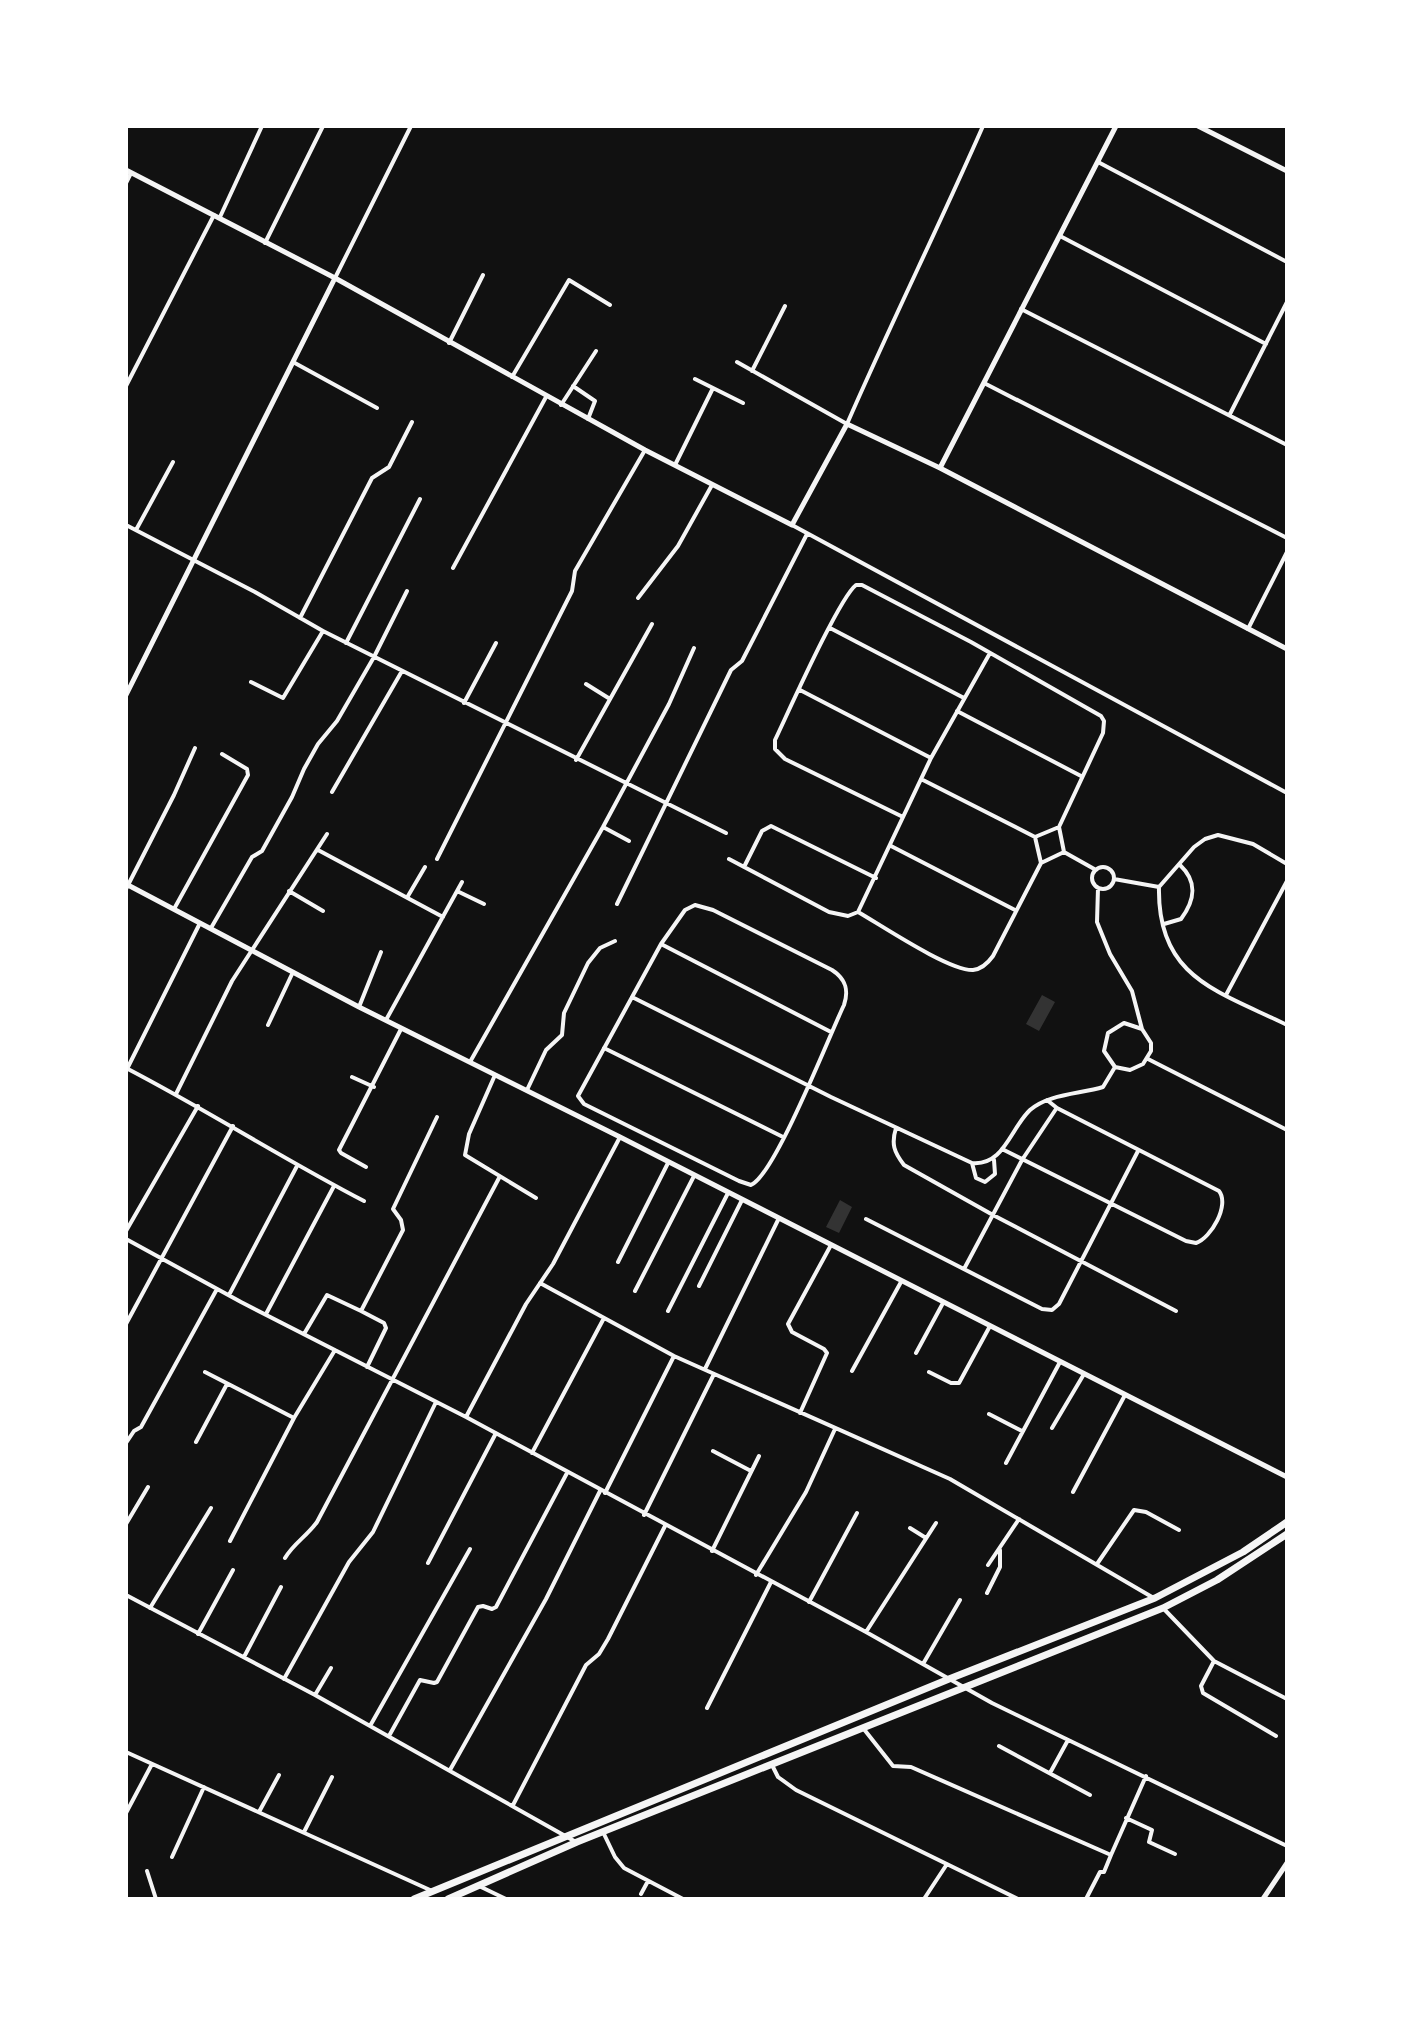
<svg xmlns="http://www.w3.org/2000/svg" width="1413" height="2025" font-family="Cabin,sans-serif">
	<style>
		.water { fill: #333 }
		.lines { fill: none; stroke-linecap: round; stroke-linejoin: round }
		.minor { stroke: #f5f5f5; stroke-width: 4 }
		.tertiary { stroke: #f5f5f5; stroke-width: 5 }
		.primary { stroke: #f5f5f5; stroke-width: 7 }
	</style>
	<rect width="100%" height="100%" fill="#111"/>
	<path class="water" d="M1042 995 1055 1002 1039 1031 1026 1024Z
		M840 1200 852 1207 839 1233 826 1227Z"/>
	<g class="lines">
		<path class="minor" d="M1098 162 1287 262
			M126 183 131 173
			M220 217 262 126
			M1060 236 1266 344
			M265 243 323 126
			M335 278 411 126
			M1021 309 1287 445
			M449 343 483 275
			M293 362 377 408
			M737 362 847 424C891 323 939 226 983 126
			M752 371 785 306
			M512 377 569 280 610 305
			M695 379 743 403
			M984 383 1287 538
			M126 386 214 215
			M573 386 595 401 588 419
			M561 405 596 351
			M1230 414 1287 302
			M675 465 713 388
			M126 525 255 592 323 631 726 833
			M792 525 1287 793
			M136 530 173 462
			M453 568 546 397
			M638 598 678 546 712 485
			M300 618 372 478 389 467 412 422
			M830 628 964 698
			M1248 629 1287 552
			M346 643 420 499
			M251 682 283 698 323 631
			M586 684 610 699
			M800 690 931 758
			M464 703 496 643
			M957 711 1081 776
			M576 760 652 624
			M921 779 1035 837 1059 827 1064 852
			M332 792 402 671
			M903 817 785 759 775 749V740C788 713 839 598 856 585H862L971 642 1101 716 1104 721 1103 733 1059 827
			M603 827 629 841
			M1035 837 1041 863 1064 852
			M891 846 1015 910
			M318 850 443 917
			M1064 852 1096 870
			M437 859 572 591 575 571 645 450
			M729 859 829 912 848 916 858 912 931 758 990 653
			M744 867 762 831 771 826 876 878
			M1092 878a11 11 0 1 1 22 0a11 11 0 1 1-22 0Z
			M1114 879 1159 887 1194 847 1205 839 1218 835 1253 844 1287 864
			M1159 887C1157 978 1218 991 1287 1025
			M1098 888 1097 922 1110 954 1132 991 1142 1029 1151 1043V1051L1143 1064 1130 1070 1115 1067 1104 1051 1108 1033 1124 1023 1142 1029
			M126 889 174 795 195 748
			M289 891 323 911
			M457 891 484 904
			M408 896 425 867
			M617 904 731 670 742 661 807 534
			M695 905 713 910 832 970C846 979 849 990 844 1005 829 1036 775 1175 751 1185L739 1181 584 1104 578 1096 661 944 685 910Z
			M174 909 248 775 247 769 222 754
			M858 912C881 925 949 971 973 970 982 969 988 963 993 956L1041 863
			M1164 924 1181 919C1195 900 1198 882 1180 865
			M211 928 252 857 262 851 292 797 304 769 318 744 337 721 374 657 407 591
			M661 944 831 1032
			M1226 995 1287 881
			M632 997 831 1097 972 1163C1004 1166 1010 1129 1030 1110 1048 1094 1080 1094 1103 1087L1115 1067
			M359 1007 381 952
			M386 1020 462 882
			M268 1025 293 972
			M604 1048 783 1137
			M1148 1059 1287 1130
			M470 1062 603 827 669 704 694 648
			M126 1068C207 1110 283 1159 364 1201
			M127 1069 200 923
			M495 1075 469 1134 465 1155 536 1198
			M352 1077 374 1087
			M527 1090 546 1050 562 1035 564 1013 588 963 600 948 615 941
			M176 1094 232 981 327 834
			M896 1128C891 1144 894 1152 904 1165L993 1215 1176 1311
			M1002 1149 1186 1241 1196 1243C1211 1238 1230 1205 1219 1191L1057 1108 1047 1100
			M972 1163 976 1178 985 1182 995 1174 994 1160
			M366 1167 341 1153 339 1150 401 1029
			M866 1219 1042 1309 1052 1310 1059 1304 1138 1151
			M126 1231 198 1106
			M126 1239 241 1302 466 1417 866 1632 992 1703 1287 1846
			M618 1262 668 1163
			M964 1269 1022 1160 1056 1109
			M540 1283 674 1356 950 1479 1152 1597
			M699 1286 742 1200
			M635 1291 694 1176
			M229 1295 297 1166
			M668 1311 728 1193
			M266 1314 334 1186
			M126 1324 233 1126
			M304 1334 327 1295 361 1311
			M916 1353 943 1303
			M367 1367 386 1328 384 1323 361 1311 403 1230 401 1220 393 1209 437 1117
			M705 1369 779 1218
			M852 1371 901 1282
			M205 1372 294 1418
			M929 1372 951 1383H959L990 1326
			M800 1413 827 1353 824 1349 792 1332 788 1324 831 1245
			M989 1414 1022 1431
			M466 1417 526 1304 553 1264 620 1137
			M1052 1428 1084 1374
			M196 1442 227 1384
			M126 1443 134 1431 141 1427 217 1289
			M713 1451 751 1471
			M532 1453 604 1318
			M1006 1463 1060 1362
			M1073 1492 1125 1395
			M605 1493 674 1356
			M644 1515 714 1374
			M126 1524 148 1487
			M910 1528 926 1538
			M230 1541 294 1418 335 1350
			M712 1551 759 1456
			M285 1558C294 1543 306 1537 317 1522L499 1178
			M428 1563 496 1433
			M1097 1564 1134 1510 1146 1512 1179 1530
			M988 1565 1019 1519
			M756 1575 806 1492 835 1429
			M987 1593 1000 1567V1550
			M126 1595 315 1695 576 1842
			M809 1602 857 1513
			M150 1608 211 1508
			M1163 1608 1214 1661 1287 1699
			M866 1632 936 1523
			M198 1634 233 1570
			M244 1657 281 1587
			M1214 1661 1201 1686 1203 1693 1276 1736
			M923 1664 960 1600
			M284 1679 349 1562 373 1532 436 1402
			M315 1695 331 1668
			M707 1708 771 1582
			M370 1726 470 1549
			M863 1728 893 1766 911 1767 1111 1855 1146 1776
			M389 1736 420 1680 434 1683 437 1682 478 1607 483 1606 492 1609 496 1607 567 1473
			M999 1746 1090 1795
			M126 1752 430 1890
			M772 1765 778 1777 796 1790 1018 1899
			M450 1770 546 1599 600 1491
			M1050 1773 1068 1740
			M513 1805 586 1665 599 1654 608 1639 665 1526
			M259 1812 279 1775
			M126 1813 152 1764
			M1126 1818 1152 1830 1149 1842 1175 1854
			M304 1832 332 1777
			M603 1832 615 1857 624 1868 683 1899
			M172 1857 204 1787
			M147 1871 156 1899
			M479 1886 506 1899
			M641 1894 648 1881
			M924 1899 947 1864
			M1086 1899 1100 1872H1104L1111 1855"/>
		<path class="tertiary" d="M1198 126 1287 171
			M126 170 335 278 645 450 792 525 847 424 940 468 1287 649
			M940 468 1116 126
			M126 695 335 278
			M126 884 359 1007 620 1137 1287 1477
			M1263 1899 1287 1863"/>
		<path class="primary" d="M414 1899 949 1679 1155 1598 1243 1552 1287 1522
			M448 1899 577 1842 1163 1608 1217 1580 1287 1534"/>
	</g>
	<rect width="1413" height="2025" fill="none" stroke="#ffffff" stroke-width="256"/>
</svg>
